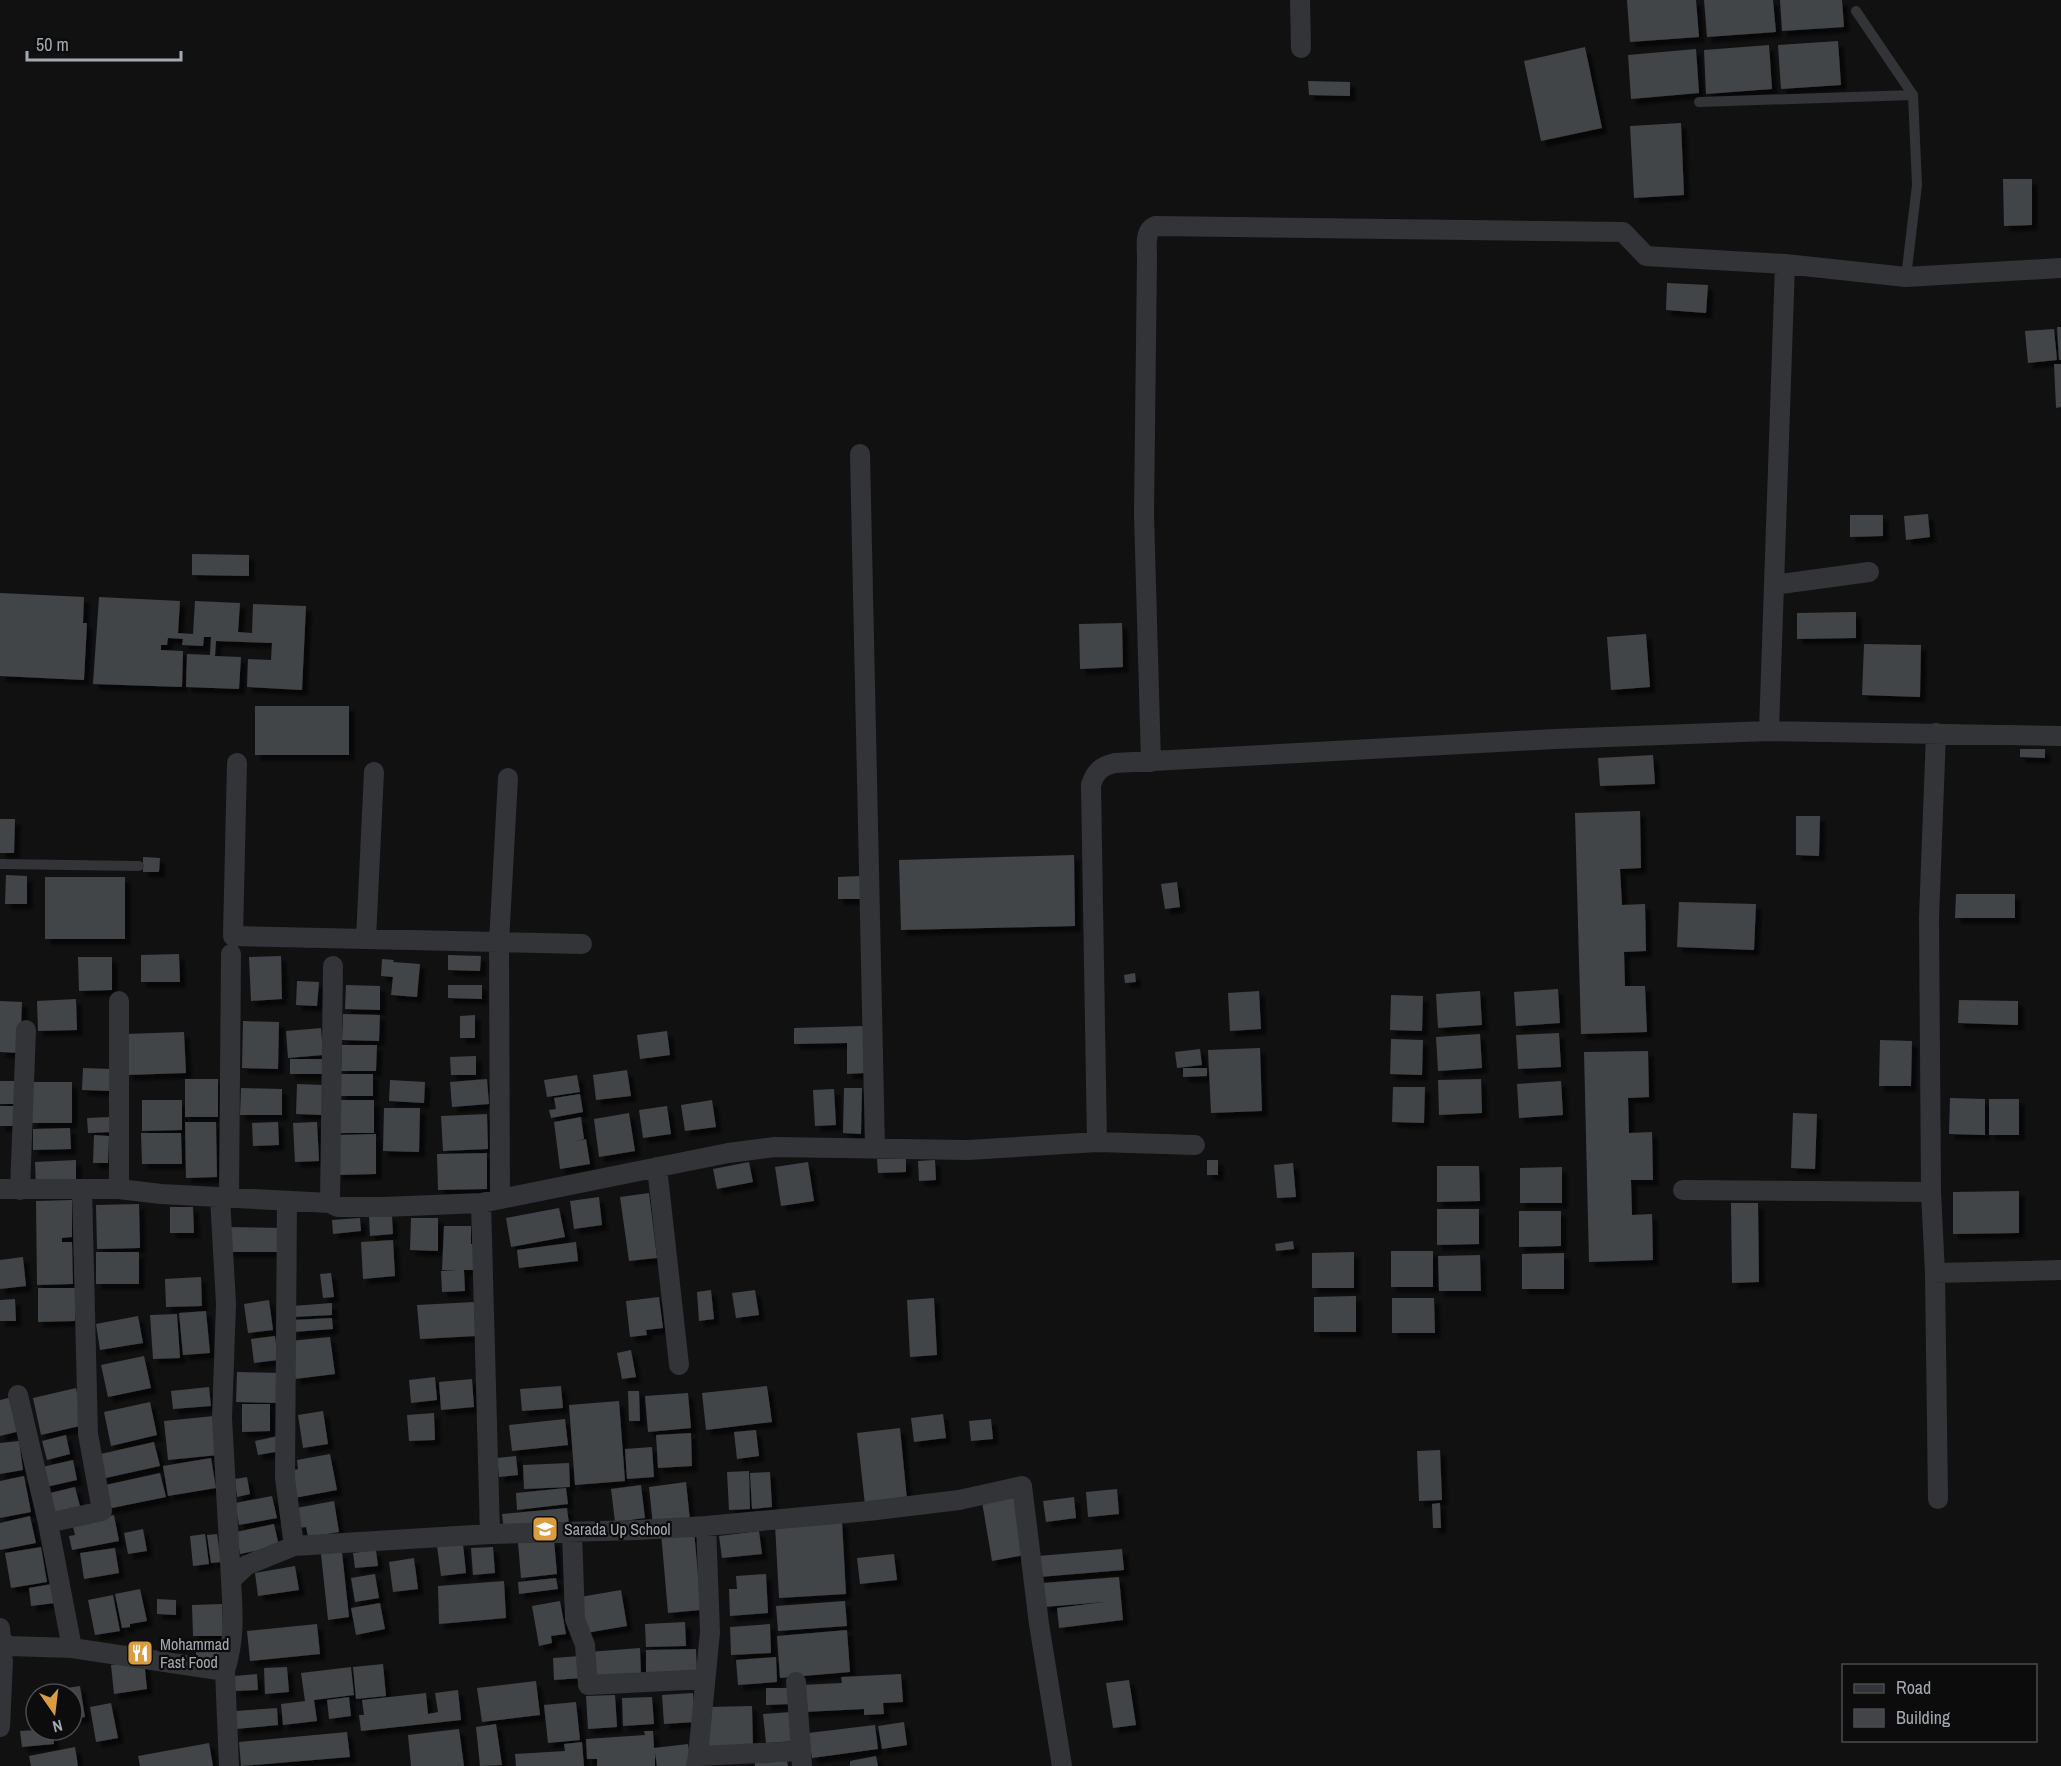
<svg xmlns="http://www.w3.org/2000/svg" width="2061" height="1766" font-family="'Archivo Narrow',sans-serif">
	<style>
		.building { fill: #434447; filter: url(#shadow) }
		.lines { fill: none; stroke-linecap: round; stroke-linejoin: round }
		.lane { stroke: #333437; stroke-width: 10 }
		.street { stroke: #333437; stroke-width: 20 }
		.labels { text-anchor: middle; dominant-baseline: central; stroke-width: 4.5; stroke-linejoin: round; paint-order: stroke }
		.poi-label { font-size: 16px; fill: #a4a9b1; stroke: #0c0c0d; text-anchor: start }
	</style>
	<defs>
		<filter id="shadow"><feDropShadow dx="5.5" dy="5.5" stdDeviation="1.5" flood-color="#0009"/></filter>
	</defs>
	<rect width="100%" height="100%" fill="#111112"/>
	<path class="building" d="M1627 0H1696L1699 37 1630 42Z
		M1704 0H1773L1776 32 1707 37Z
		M1780 0H1842L1844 27 1782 31Z
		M1838 41 1841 85 1781 89 1778 45Z
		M1769 45 1772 89 1706 94 1704 50Z
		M1585 47 1602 128 1541 141 1524 61Z
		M1696 49 1699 93 1631 99 1628 55Z
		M1308 81 1350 82V96L1309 95Z
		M1681 123 1684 195 1634 198 1630 126Z
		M2003 179H2032V225L2004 226Z
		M1667 283 1708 285 1706 313 1666 310Z
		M2057 327H2061V360H2059Z
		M2054 329 2057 360 2028 363 2025 331Z
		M2054 364H2061V407L2056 408Z
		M1928 514 1930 537 1906 540 1904 516Z
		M1850 515H1883V536L1850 537Z
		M192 554 249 555V576L192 575Z
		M0 593 84 597 83 623H87L84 680 0 676Z
		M99 597 180 601 178 633 193 634 195 601 240 603 238 632 252 633 253 604 306 606 302 690 247 687 248 659 271 660 272 643 216 641 215 656 241 657 239 689 186 687 187 654 210 655 211 637H204L203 646 182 645 183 639 168 638 167 645H161V650L183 651 182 687 93 684Z
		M1856 612V638L1797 639V613Z
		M1122 623 1123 667 1080 669 1079 624Z
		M1646 634 1650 687 1611 690 1607 637Z
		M1864 644 1921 645 1920 697 1862 695Z
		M255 706H349V755H255Z
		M2020 749H2045V758L2020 757Z
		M1653 755 1655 784 1600 786 1598 758Z
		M1640 811 1641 868 1620 869 1622 905 1645 904 1646 951 1624 952 1625 986H1645L1647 1032 1581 1034 1575 813Z
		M1796 816H1820L1819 856 1796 855Z
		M0 819H15L14 853H0Z
		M1074 855 1075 926 901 930 899 860Z
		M143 857 160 858 159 872H143Z
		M6 875 27 876V904H5Z
		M861 876 862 899H838V877Z
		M45 877H125V939H45Z
		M1177 882 1180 907 1165 909 1161 884Z
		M1956 894H2015V918H1955Z
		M1679 902 1756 904 1754 950 1677 947Z
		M179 954 180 982H141V955Z
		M448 955 481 956 480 971 448 970Z
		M281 956 282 999 251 1001 249 957Z
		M78 957H112V990L79 991Z
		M382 959 394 960 393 962 420 964 417 997 391 995 393 977 381 976Z
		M1135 973 1136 982 1125 983 1124 975Z
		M297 981 319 982 317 1006 296 1005Z
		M346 985 380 986V1010L345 1009Z
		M448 985H482V999L448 998Z
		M1558 989 1560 1023 1516 1026 1514 992Z
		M1259 991 1261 1029 1230 1031 1228 993Z
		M1480 991 1482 1025 1438 1028 1436 994Z
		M1391 995 1423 996 1422 1031 1390 1030Z
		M76 999 77 1030 38 1031 37 1001Z
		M1959 1000 2018 1001V1025L1958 1023Z
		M0 1001 22 1002 20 1053 0 1052Z
		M343 1014 380 1015 379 1041 342 1040Z
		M475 1015V1038H460V1016Z
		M243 1021 279 1022 278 1069 242 1068Z
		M863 1026 864 1073 847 1074V1043L794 1044V1028Z
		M321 1028 323 1055 288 1058 286 1031Z
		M667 1031 670 1055 640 1059 637 1035Z
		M184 1032 186 1073 127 1075 125 1034Z
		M1559 1033 1561 1067 1518 1069 1516 1035Z
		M1480 1034 1482 1068 1438 1071 1436 1037Z
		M1391 1039 1423 1040 1422 1075 1390 1074Z
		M1880 1040 1912 1041 1911 1086H1879Z
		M342 1045H377L376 1071H341Z
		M1260 1048 1262 1111 1211 1113 1208 1050Z
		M1200 1049 1202 1065 1177 1068 1175 1052Z
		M1648 1051 1649 1097 1628 1098 1629 1133 1652 1132 1653 1180H1631L1632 1215 1652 1214 1653 1260 1589 1262 1584 1052Z
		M476 1056V1075H451L450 1057Z
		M290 1059H322V1074H290Z
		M83 1068 111 1069V1091L82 1090Z
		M1183 1068H1207V1076L1183 1077Z
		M627 1070 631 1096 596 1100 593 1075Z
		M341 1074H373V1096H341Z
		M577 1075 580 1092 547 1097 544 1080Z
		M185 1079H218V1117H185Z
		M487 1079 489 1104 452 1107 450 1082Z
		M1481 1079 1482 1113 1439 1115 1438 1080Z
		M390 1080 425 1082 424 1103 389 1101Z
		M0 1081H22L21 1104H0Z
		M1561 1081 1563 1115 1519 1118 1517 1084Z
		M31 1082H72V1123H32Z
		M297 1084 323 1085 322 1115 296 1114Z
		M1393 1087H1425L1424 1123 1392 1122Z
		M241 1088 282 1089V1115H240Z
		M844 1088H862L861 1134 843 1133Z
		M834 1089 836 1125 815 1126 813 1090Z
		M580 1094 583 1112 551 1118 549 1110 556 1109 554 1098Z
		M1950 1098 1985 1099V1135L1949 1134Z
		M1989 1099H2019V1135H1989Z
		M142 1100H182V1130L142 1131Z
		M340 1100H374V1133H340Z
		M712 1100 716 1127 685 1131 681 1105Z
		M0 1106H20V1126H0Z
		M667 1106 671 1134 643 1138 639 1110Z
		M384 1108H420L419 1152 383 1151Z
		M629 1113 635 1151 599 1157 594 1119Z
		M1793 1113 1817 1114 1815 1169 1791 1168Z
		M487 1114 488 1149 443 1151 441 1116Z
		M110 1117 111 1132 88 1133 87 1118Z
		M581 1117 584 1139 572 1142 586 1139 590 1164 560 1169 554 1122Z
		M185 1122H216L217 1177 186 1178Z
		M278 1122 279 1145 253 1146 252 1123Z
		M317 1122 319 1161 295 1162 293 1123Z
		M70 1128 71 1149 33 1150V1129Z
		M141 1133H181L182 1164H142Z
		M376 1134V1174L337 1175V1135Z
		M94 1135 109 1136 108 1163H93Z
		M487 1153V1189L438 1190 437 1154Z
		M877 1159H906V1172L878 1173Z
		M76 1160V1184L36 1186 35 1162Z
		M935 1160 936 1180 919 1181 918 1161Z
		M1207 1160H1218V1175H1207Z
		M749 1162 753 1182 717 1189 713 1169Z
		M808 1162 814 1201 781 1206 775 1167Z
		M1293 1163 1296 1197 1277 1198 1274 1165Z
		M1437 1166H1479L1480 1201 1437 1202Z
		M1562 1167V1203H1520V1168Z
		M2019 1191V1233L1953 1234V1192Z
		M649 1193 657 1258 629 1261 620 1197Z
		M599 1197 602 1225 574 1229 570 1201Z
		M72 1200V1237L62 1238V1242H72L73 1284 37 1285 36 1201Z
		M1731 1203H1758L1759 1282 1732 1283Z
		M139 1204 140 1248 97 1249 96 1205Z
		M170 1207H193L194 1233H170Z
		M559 1208 565 1237 511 1247 506 1218Z
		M1437 1209H1479V1244L1437 1245Z
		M1519 1211H1561V1246L1519 1247Z
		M392 1216 393 1234 370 1236 369 1217Z
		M360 1218 361 1231 333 1234 332 1220Z
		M411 1218H438V1251L410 1250Z
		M444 1226H471V1244H474V1270H464L465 1291 442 1292 441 1271 457 1270H442Z
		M227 1227 282 1228 281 1252H227Z
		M393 1240 395 1276 363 1279 361 1242Z
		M1293 1241 1294 1249 1276 1251 1275 1244Z
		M576 1242 578 1261 519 1268 517 1250Z
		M1391 1251H1433V1287H1391Z
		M96 1252H139V1284H96Z
		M1354 1252V1288H1312V1253Z
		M1564 1253V1289H1522V1254Z
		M1480 1255 1481 1291H1439L1438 1256Z
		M23 1257 26 1286 0 1289V1260Z
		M331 1273 334 1297 323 1298 320 1274Z
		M201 1277 202 1306 166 1307 165 1279Z
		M38 1288H75V1321L38 1322Z
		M711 1290 714 1319 699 1321 697 1292Z
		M755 1290 759 1315 736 1318 732 1293Z
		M1356 1296V1332H1314V1297Z
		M659 1297 663 1328 646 1330 647 1335 630 1337 626 1301Z
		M934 1298 937 1355 910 1357 907 1300Z
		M1392 1298H1434L1435 1333H1392Z
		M15 1299 16 1321H0V1300Z
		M269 1300 273 1330 248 1333 244 1304Z
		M474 1302 476 1336 420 1339 417 1305Z
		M332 1303V1315L293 1317 292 1306Z
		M206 1311 210 1353 183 1355 179 1313Z
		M177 1314 180 1358 153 1359 150 1315Z
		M138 1316 143 1343 100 1350 96 1324Z
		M332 1318 333 1329 293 1332V1320Z
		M275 1336 278 1360 254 1363 251 1339Z
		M330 1337 335 1374 295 1379 290 1341Z
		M631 1350 636 1377 622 1379 617 1353Z
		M144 1356 151 1388 108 1397 101 1365Z
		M237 1372 281 1373V1403L236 1402Z
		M435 1377 437 1400 411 1403 409 1380Z
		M472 1379 474 1407 441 1410 439 1382Z
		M561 1386 563 1408 522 1411 520 1389Z
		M767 1386 772 1422 706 1430 702 1393Z
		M209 1387 211 1406 173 1409 171 1391Z
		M76 1388 84 1425 41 1435 33 1398Z
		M628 1391H639L640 1421H629Z
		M688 1393 691 1428 648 1432 645 1396Z
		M12 1397 20 1431 0 1436V1400Z
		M619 1401 625 1481 575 1485 569 1405Z
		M150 1402 157 1435 111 1446 104 1412Z
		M242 1404H270V1431L242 1432Z
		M323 1411 328 1444 303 1448 298 1415Z
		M434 1413 435 1440 409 1441 407 1415Z
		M943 1414 946 1438 914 1442 911 1418Z
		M214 1416 218 1455 168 1460 164 1421Z
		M565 1419 568 1445 512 1451 509 1425Z
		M991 1419 993 1439 971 1441 969 1421Z
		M900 1428 907 1500 865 1505 857 1433Z
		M756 1430 759 1456 737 1459 734 1432Z
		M691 1433 692 1466 658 1468 656 1435Z
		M66 1435 70 1454 47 1460 42 1441Z
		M278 1436 281 1451 258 1455 255 1441Z
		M19 1441 23 1470 0 1474V1443Z
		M154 1442 160 1466 101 1479 96 1455Z
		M652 1447 654 1477 627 1479 625 1449Z
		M1440 1450 1442 1500 1419 1501 1417 1451Z
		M330 1454 337 1490 294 1498 290 1471 298 1469 297 1460Z
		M516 1456 518 1475 499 1477 497 1458Z
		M211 1458 216 1488 168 1496 163 1466Z
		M73 1460 77 1480 46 1487 42 1467Z
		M569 1463 570 1487 524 1489 523 1465Z
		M749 1471 750 1509 729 1510 727 1472Z
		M770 1472 772 1507 752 1509 750 1473Z
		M160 1473 166 1497 107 1509 101 1486Z
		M24 1476 31 1512 0 1518V1481Z
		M247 1477 250 1494 237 1497 235 1479Z
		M686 1482 690 1521 653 1525 649 1487Z
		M641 1485 645 1518 615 1522 611 1489Z
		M75 1487 81 1510 51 1517 46 1494Z
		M566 1488 568 1504 517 1510 516 1493Z
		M1117 1489 1119 1514 1088 1517 1086 1492Z
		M272 1496 277 1518 239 1525 235 1503Z
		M1015 1497 1025 1555 992 1561 982 1502Z
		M1074 1497 1076 1518 1046 1522 1043 1501Z
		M334 1501 339 1532 308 1537 306 1527 299 1528 296 1508Z
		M1440 1503 1441 1528H1433L1432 1504Z
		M567 1508 569 1524 504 1530 502 1514Z
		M114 1515 119 1541 72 1550 69 1536 75 1535 72 1523Z
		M30 1516 36 1543 0 1550V1523Z
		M842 1521 846 1594 779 1598 775 1525Z
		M274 1524 279 1546 240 1554 236 1532Z
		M143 1529 147 1551 128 1554 124 1533Z
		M694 1530 701 1610 668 1613 661 1533Z
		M759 1531 762 1554 722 1558 719 1536Z
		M205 1534 209 1564 193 1566 190 1536Z
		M217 1534 221 1562 211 1563 207 1535Z
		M554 1540 557 1574 521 1578 518 1543Z
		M463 1544 466 1573 441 1576 437 1546Z
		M41 1547 47 1582 11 1588 5 1553Z
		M493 1547 495 1573 473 1575 471 1548Z
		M115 1548 119 1573 84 1579 80 1553Z
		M1122 1549 1124 1570 1039 1577 1038 1556Z
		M376 1550 378 1566 355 1568 353 1553Z
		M342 1552 349 1617 328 1620 321 1554Z
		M894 1554 897 1580 860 1584 857 1558Z
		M414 1558 418 1589 393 1592 389 1562Z
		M295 1566 299 1590 258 1596 255 1573Z
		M375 1574 379 1598 355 1602 351 1578Z
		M766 1574 768 1613 730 1616 729 1589H737L736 1576Z
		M1119 1577 1123 1620 1059 1628 1057 1608 1104 1602 1044 1607 1043 1583Z
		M556 1578 558 1589 519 1594 518 1582Z
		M504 1581 506 1618 439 1624 438 1586Z
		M52 1584 55 1603 31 1606 29 1588Z
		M140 1589 147 1621 130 1624V1627L122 1628 115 1594Z
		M621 1590 627 1626 586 1633 580 1597Z
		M113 1595 120 1631 95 1635 88 1600Z
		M157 1599 176 1600V1615L157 1614Z
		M560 1601 566 1634 551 1636 552 1643 539 1646 532 1606Z
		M845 1601 847 1626 778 1631 776 1606Z
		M380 1603 385 1629 356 1635 351 1608Z
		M222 1604 223 1636H193L192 1605Z
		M685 1622 686 1646 646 1647 645 1624Z
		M317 1624 320 1654 250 1661 247 1631Z
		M770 1624 771 1653 731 1655 730 1627Z
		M847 1630 850 1672 780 1678 777 1636Z
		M196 1640H222L223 1660H196Z
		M640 1648 641 1675 591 1678 589 1652Z
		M696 1649 697 1675 646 1676V1650Z
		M580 1656 582 1678 554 1680 553 1658Z
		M776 1657 777 1682 738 1685 736 1660Z
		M144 1660 147 1689 114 1694 111 1665Z
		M383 1664 386 1696 356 1699 353 1667Z
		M287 1667 289 1692 265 1694 264 1668Z
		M351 1667 354 1695 314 1700 317 1721 283 1725 281 1704 305 1701 301 1673Z
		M257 1674 258 1690 235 1691 234 1676Z
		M901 1674 903 1702 883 1703 884 1714 864 1715V1709L804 1712 802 1685 842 1683 841 1677Z
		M1129 1680 1136 1725 1113 1728 1106 1683Z
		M536 1681 540 1715 482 1722 477 1688Z
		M80 1686 85 1717 72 1719V1694H41L40 1692Z
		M766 1688H790L791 1704 766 1705Z
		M458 1690 461 1720 361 1731 359 1715H364L362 1700 426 1693 428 1714 438 1712 435 1693Z
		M693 1693 695 1722 664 1724 662 1695Z
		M615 1695 617 1727 588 1729 586 1696Z
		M349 1697 351 1716 329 1719 327 1700Z
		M652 1697 654 1724 623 1726 622 1698Z
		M576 1702 580 1740 548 1743 544 1705Z
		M111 1703 118 1738 96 1742 90 1707Z
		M752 1706 753 1748 709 1749 708 1707Z
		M277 1708 278 1725 236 1729 235 1711Z
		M792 1712 795 1741 766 1743 763 1714Z
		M904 1722 907 1745 882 1749 878 1726Z
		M496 1724 502 1765 480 1766 476 1727Z
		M875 1725 878 1749 812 1758 808 1733Z
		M459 1729 464 1766H411L408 1735Z
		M36 1730H52L54 1744 22 1747 20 1731Z
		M644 1731H653L654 1748 688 1744 691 1766H657L655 1753V1766H597V1759H587L586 1739 645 1735Z
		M347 1732 350 1757 241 1766 239 1742Z
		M582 1742 584 1766H516L515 1754 565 1751 564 1744Z
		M209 1743 213 1766H140L138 1756Z
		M75 1747 78 1766H31L29 1756Z
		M876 1756 878 1766H850V1761Z
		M787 1761 788 1766H755V1763Z"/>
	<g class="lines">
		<path class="lane" d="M1856 11 1913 95 1917 185 1906 277
			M1699 102 1913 95
			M0 864 139 866"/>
		<path class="street" d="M1300 0 1301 48
			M860 454 875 1149
			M1774 585 1869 572
			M1769 731 1785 264
			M1936 733 1929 918 1931 1192 1935 1273 1938 1499
			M1151 762 1144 514 1147 257C1147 246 1144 231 1155 226L1623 232 1646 256 1785 264 1906 277 2061 268
			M237 763 233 936 582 944
			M366 939 374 772
			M1097 1142 1091 785C1095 772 1101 766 1115 763L1554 739 1769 731 2061 736
			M657 1167 679 1365
			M0 1189H119L161 1194 330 1203 338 1207H384L481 1203
			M119 1189V1001
			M20 1190 26 1030
			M1683 1190 1931 1192
			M220 1197 226 1304 222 1418 231 1580
			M229 1197 231 954
			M500 1199 499 942 508 778
			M287 1202 285 1478 294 1546
			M330 1203 333 966
			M1935 1273 2061 1270
			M18 1395 48 1523
			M572 1532 575 1619 585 1645 588 1685 705 1679
			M490 1534 481 1203 728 1153 775 1147 968 1150 1097 1142 1195 1145
			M0 1628 1 1640 9 1646 72 1648 225 1671 229 1766
			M72 1648 48 1523 102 1511 88 1434 82 1190
			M0 1660H3L0 1727
			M225 1671C235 1638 233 1614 231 1580L247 1565 294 1546 490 1534 638 1530 706 1526 868 1511 959 1500 1022 1486 1039 1624 1062 1766
			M796 1682 801 1751
			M698 1756 710 1632 706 1526
			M696 1766 698 1756 801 1751 802 1766"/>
	</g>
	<defs>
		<symbol id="school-square" viewBox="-11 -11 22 22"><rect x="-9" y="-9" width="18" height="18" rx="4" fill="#db9b41" stroke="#0c0c0d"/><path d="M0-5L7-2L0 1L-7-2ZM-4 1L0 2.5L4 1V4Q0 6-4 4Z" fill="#fff"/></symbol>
		<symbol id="restaurant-square" viewBox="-11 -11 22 22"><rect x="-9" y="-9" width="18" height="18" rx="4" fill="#db9b41" stroke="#0c0c0d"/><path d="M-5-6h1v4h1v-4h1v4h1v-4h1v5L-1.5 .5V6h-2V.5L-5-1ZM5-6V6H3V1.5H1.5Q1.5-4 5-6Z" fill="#fff"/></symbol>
	</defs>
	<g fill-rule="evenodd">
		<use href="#school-square" x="530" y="1514" width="30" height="30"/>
		<use href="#restaurant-square" x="125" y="1638" width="30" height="30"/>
	</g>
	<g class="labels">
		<g class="poi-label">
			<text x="564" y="1529">Sarada Up School</text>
			<text x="160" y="1644">Mohammad<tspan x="160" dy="18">Fast Food</tspan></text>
		</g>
	</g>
	<rect x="1842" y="1664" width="195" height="78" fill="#0c0c0d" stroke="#494b4f" stroke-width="1.5"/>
	<rect x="1854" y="1684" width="30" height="9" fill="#333437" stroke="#494b4f" stroke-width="1.5"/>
	<text x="1896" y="1694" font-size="18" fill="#a4a9b1">Road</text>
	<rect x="1854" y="1709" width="30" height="18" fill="#434447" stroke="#494b4f" stroke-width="1.5"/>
	<text x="1896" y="1724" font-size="18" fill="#a4a9b1">Building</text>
	<g transform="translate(54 1712) rotate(166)"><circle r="28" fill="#0c0c0d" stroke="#494b4f" stroke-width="1.5"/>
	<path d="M0-4.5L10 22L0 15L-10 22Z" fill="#db9b41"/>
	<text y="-9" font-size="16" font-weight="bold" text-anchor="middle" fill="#a4a9b1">N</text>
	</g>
	<path d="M27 51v9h154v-9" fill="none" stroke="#a4a9b1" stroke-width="3"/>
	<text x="36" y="51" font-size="18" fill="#a4a9b1" stroke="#0c0c0d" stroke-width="4.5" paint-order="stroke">50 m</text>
</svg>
